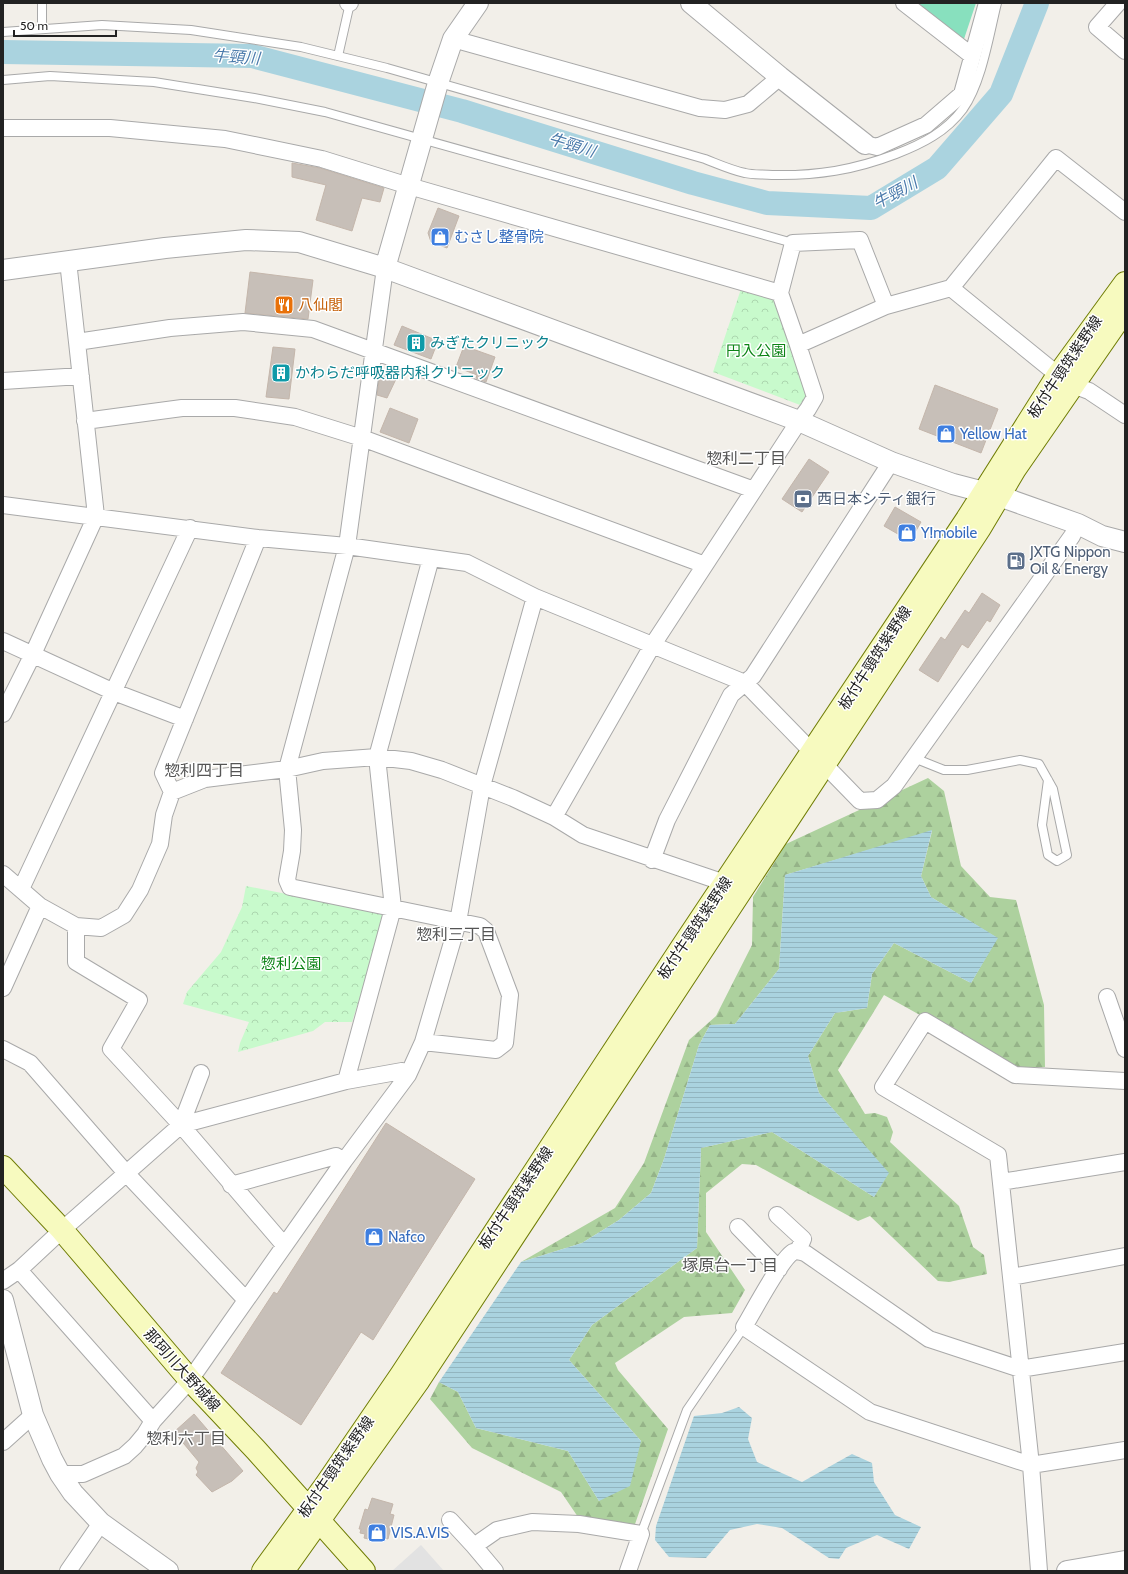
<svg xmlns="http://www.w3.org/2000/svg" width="1128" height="1574" font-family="Cabin,'Noto Sans JP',sans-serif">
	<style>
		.forest { fill: url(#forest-firs) }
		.park { fill: url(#park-crowns) }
		.pitch { fill: #88e0be }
		.parking { fill: #e2e2e2 }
		.water { fill: url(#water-rules) }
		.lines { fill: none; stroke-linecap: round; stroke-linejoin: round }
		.river { stroke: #aad3df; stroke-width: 24 }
		.building { fill: #c7bfb8; stroke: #c4b6ab }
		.service-casing { stroke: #a9a9a9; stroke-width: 10 }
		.minor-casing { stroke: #a9a9a9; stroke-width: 18 }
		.tertiary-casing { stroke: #a9a9a9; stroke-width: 22 }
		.secondary-casing { stroke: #707d05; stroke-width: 24 }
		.service { stroke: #fff; stroke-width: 8 }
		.minor { stroke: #fff; stroke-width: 16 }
		.tertiary { stroke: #fff; stroke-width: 20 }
		.secondary { stroke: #f7fabf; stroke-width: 22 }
		.labels { text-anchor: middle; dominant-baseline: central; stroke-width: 3; stroke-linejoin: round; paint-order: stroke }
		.shop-label { font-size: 15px; fill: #366cbe; stroke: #fff; text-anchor: start }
		.food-label { font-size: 15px; fill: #c56008; stroke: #fff; text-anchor: start }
		.culture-label { font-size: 15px; fill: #0d838f; stroke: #fff; text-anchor: start }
		.park-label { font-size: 15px; fill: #0c8416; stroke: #fff }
		.street-label { font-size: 15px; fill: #222; stroke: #fff }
		.service-label { font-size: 15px; fill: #4e5e75; stroke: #fff; text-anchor: start }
		.water-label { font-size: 16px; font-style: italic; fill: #4a7aab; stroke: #fff }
		.neighbourhood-label { font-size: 16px; fill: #555; stroke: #fff }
	</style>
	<defs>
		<pattern id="forest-firs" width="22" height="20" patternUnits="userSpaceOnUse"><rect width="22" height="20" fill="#add19e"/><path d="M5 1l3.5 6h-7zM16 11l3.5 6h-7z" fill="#95b388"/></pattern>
		<pattern id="park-crowns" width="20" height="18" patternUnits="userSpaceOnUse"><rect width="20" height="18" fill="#c8facc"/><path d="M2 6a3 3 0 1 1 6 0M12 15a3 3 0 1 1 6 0" fill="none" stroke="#acd6af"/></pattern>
		<pattern id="water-rules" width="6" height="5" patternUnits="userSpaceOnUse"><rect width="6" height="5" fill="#aad3df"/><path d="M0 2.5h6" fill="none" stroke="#92b5bf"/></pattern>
	</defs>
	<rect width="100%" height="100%" fill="#f2efe9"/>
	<path class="forest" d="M928 778 944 791 961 866 990 897 1016 900 1044 1005 1045 1067 1015 1068 884 995 838 1070 865 1114 875 1113 887 1117 893 1132 890 1142 959 1206 973 1247 984 1255 987 1274 949 1282 938 1281 870 1216 858 1221 756 1165 742 1164 706 1193V1232L745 1290 732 1313 684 1317 615 1363 618 1370 668 1429 634 1527 578 1517 561 1492 472 1448 430 1399 439 1382 458 1392 476 1428 568 1451 599 1501 641 1441 569 1360 592 1325 697 1248 701 1148 772 1132 874 1197 888 1173 819 1093 808 1056 835 1013 867 1008 872 974 894 943 971 983 997 938 931 897 921 876 932 831 785 875 779 969 735 1024 710 1025 699 1045 664 1159 651 1193 619 1220 582 1243 521 1262 615 1208 644 1163 689 1040 716 1016 752 945 753 897 786 844Z"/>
	<path class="park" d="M741 289 774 299 808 393 800 405 713 372Z
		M246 886 382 913 385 918 352 1022H325L313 1031 238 1052 240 1043 249 1022 183 1004 187 992 221 952 242 907Z"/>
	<path class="pitch" d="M917 3H976L964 39Z"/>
	<path class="parking" d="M421 1545 444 1571H392Z"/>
	<path class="water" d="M932 830 921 876 931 897 998 938 971 983 894 943 872 974 867 1008 835 1013 808 1056 819 1093 889 1173 874 1197 772 1132 701 1148 697 1248 592 1325 569 1360 641 1441 630 1486 599 1501 568 1451 476 1428 458 1392 439 1382 521 1262 582 1243 619 1220 651 1193 664 1159 699 1045 710 1025 735 1024 779 969 785 875Z
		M739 1407 752 1418 748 1439 757 1462 802 1482 852 1454 872 1463 874 1482 895 1515 921 1527 909 1549 877 1535 846 1548 839 1559 829 1558 782 1528 757 1524 730 1530 706 1558 669 1557 655 1540 656 1526 694 1416 722 1413Z"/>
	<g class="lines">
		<path class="river" d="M3 52 252 56 462 111 693 183 767 203 871 208 937 168 1001 94 1037 3"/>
	</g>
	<path class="building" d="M292 163 320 168 384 188 380 202 362 198 352 231 316 220 326 185 292 177Z
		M438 208 459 216 447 248 431 242 428 233Z
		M250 272 313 280 308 319 245 313Z
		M402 326 438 341 431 359 394 345Z
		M464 346 495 357 486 382 476 378 477 375 456 367Z
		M273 347 295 349 289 399 266 397Z
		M380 373 396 379 387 398 377 395Z
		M935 385 998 409 981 453 919 429Z
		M390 408 418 419 409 443 380 432Z
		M809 459 829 472 802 512 782 499Z
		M895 507 921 522 910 541 884 526Z
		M982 593 1000 605 990 622 987 620 968 648 962 644 938 682 919 670 941 637 945 640 965 610 969 613Z
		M386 1123 475 1179 373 1340 361 1332 301 1425 221 1373 274 1292 277 1294Z
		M194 1414 243 1471 232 1481 212 1492 196 1475 198 1472 196 1468 199 1462 174 1432Z
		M372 1498 393 1504 390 1514 394 1515 388 1539 378 1536 377 1541 364 1538 365 1534 360 1533 361 1529H359L365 1509 368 1510Z"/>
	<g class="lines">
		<defs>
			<path id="service" d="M42 3V29
				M3 32 102 25 191 30 301 47 387 68 705 159C718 164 731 170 745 173 753 175 763 174 772 175 817 176 854 170 896 154 922 144 946 132 963 109 982 82 989 35 997 3
				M338 56 350 3
				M3 80 50 76 154 82 254 98 325 112 793 243
				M914 758 944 770H967L1020 760 1039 764 1053 789 1067 855 1057 861 1048 855 1042 825 1048 780
				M641 1534 687 1410 744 1327"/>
			<path id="minor" d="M348 3H350
				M904 3 971 55
				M1118 3 1097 27 1125 51
				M453 39 700 108 725 110 748 104 780 77
				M3 128H110L225 139 322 159 409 186 780 293
				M865 144 877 147 926 125 962 94 987 3
				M1125 212 1056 158 951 288 1058 375 1073 385 1089 391 1125 415
				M68 261 77 342 170 328 243 322 313 329 754 490
				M385 268 347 546 287 769 293 830 292 851 287 880 290 887 480 926 486 931 510 995 505 1043 496 1050 423 1042
				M798 345 780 293 793 243 860 240 886 306
				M3 381 81 376
				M85 421 182 408H235L295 417 362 438 705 565
				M3 505 258 538 347 546 467 563 535 597 482 786 458 922 423 1042 408 1075 344 1161 190 1380 153 1421 145 1434 135 1446 124 1456 83 1474H60
				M535 597 745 683 860 801 877 800 894 786 1072 536 1078 524
				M3 641 114 692 185 719
				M3 714 33 654 96 516 77 342
				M172 792 163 773 258 538
				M554 817 652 646 799 421 808 409 815 397 798 345 886 306 951 288
				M652 860 667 820 731 695 753 676 891 462
				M3 874 40 906 76 926 101 928 124 915 140 890 160 844 164 815 172 792 205 779 287 769 323 761 377 757 411 761 442 770 513 798 554 817 583 835 725 883
				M21 889 190 528
				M76 926V962L139 1000 111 1049 181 1125 284 1245
				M3 988 40 906
				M1107 997 1125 1049
				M3 1049 30 1063 126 1173 246 1300
				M346 1081 393 908 377 757 431 558
				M181 1125 201 1073
				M1001 1182 1125 1162
				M231 1185 336 1156 344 1161
				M777 1215 803 1239 798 1251
				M738 1227 779 1269
				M19 1270 153 1421
				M1011 1277 1125 1256
				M3 1281 19 1270 62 1230 181 1125 346 1081 402 1071 408 1075
				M1125 1352 1020 1369 929 1339 805 1253C801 1252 797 1250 793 1252 781 1259 753 1312 744 1327L870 1412 1031 1465 1125 1450
				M3 1442 33 1415
				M450 1520 474 1546
				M68 1571 101 1523
				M495 1571 474 1546 497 1530 532 1522 579 1524 641 1534 628 1571
				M1039 1571 1031 1465 998 1155 883 1087 925 1021 1015 1075 1125 1081"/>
			<path id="tertiary" d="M691 3 780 77 865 144
				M385 268 438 83 453 39 478 3
				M3 270 165 248 246 240 299 242 385 268 799 421 891 462 953 484 999 496 1078 524 1102 536 1125 542
				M3 1300 33 1415 52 1459 60 1474 73 1493 101 1523 168 1571
				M1067 1571 1125 1561"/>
			<path id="secondary" d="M3 1167 62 1230 190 1380 256 1450 364 1571
				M263 1571 325 1486 401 1375 682 947 967 519 1058 375 1125 283
				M283 1571 419 1380 980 528 1015 469 1125 310"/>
		</defs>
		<use href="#service" class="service-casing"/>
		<use href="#minor" class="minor-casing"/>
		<use href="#tertiary" class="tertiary-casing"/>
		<use href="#secondary" class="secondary-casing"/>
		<use href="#service" class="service"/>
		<use href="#minor" class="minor"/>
		<use href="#tertiary" class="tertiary"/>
		<use href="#secondary" class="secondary"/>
	</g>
	<defs>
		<symbol id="shop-square" viewBox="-11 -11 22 22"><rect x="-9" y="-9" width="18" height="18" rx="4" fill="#3f7fe0" stroke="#fff"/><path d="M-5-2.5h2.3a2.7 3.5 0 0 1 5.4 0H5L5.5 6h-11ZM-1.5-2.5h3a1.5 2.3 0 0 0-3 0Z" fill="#fff"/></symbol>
		<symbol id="restaurant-square" viewBox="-11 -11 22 22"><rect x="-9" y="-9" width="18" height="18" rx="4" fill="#e8710a" stroke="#fff"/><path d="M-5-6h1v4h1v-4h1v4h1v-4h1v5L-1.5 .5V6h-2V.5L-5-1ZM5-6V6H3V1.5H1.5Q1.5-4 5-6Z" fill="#fff"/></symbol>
		<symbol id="building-square" viewBox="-11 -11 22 22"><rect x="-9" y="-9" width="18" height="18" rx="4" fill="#0f9aa8" stroke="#fff"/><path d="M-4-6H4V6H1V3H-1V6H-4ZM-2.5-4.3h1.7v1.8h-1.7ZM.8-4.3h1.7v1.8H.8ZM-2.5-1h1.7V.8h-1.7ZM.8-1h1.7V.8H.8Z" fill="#fff"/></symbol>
		<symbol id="bank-square" viewBox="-11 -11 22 22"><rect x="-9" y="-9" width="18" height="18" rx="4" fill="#5c6f8a" stroke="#fff"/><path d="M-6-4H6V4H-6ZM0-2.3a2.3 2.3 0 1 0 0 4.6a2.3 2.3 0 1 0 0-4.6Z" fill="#fff"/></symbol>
		<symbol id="fuel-square" viewBox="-11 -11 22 22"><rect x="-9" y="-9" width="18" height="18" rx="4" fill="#5c6f8a" stroke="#fff"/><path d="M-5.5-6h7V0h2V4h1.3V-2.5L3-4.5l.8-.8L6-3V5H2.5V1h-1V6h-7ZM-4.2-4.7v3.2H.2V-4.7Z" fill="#fff"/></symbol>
	</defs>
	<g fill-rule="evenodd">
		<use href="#shop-square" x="429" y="226" width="22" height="22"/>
		<use href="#restaurant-square" x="273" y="294" width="22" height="22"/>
		<use href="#building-square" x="405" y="332" width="22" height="22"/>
		<use href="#building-square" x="270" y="362" width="22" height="22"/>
		<use href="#shop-square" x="935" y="423" width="22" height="22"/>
		<use href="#bank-square" x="792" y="488" width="22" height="22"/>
		<use href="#shop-square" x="896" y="522" width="22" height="22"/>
		<use href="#fuel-square" x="1005" y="550" width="22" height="22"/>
		<use href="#shop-square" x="363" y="1226" width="22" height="22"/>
		<use href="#shop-square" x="366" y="1522" width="22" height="22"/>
	</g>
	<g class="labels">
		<g class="shop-label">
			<text x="454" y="237">むさし整骨院</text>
			<text x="960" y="434">Yellow Hat</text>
			<text x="921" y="533">Y!mobile</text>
			<text x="388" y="1237">Nafco</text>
			<text x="391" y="1533">VIS.A.VIS</text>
		</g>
		<g class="food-label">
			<text x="298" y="305">八仙閣</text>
		</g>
		<g class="culture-label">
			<text x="430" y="343">みぎたクリニック</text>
			<text x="295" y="373">かわらだ呼吸器内科クリニック</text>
		</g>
		<g class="park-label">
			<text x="756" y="351">円入公園</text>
			<text x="291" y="964">惣利公園</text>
		</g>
		<g class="street-label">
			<text transform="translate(1065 367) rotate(-56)">板付牛頸筑紫野線</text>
			<text transform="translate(875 658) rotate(-57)">板付牛頸筑紫野線</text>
			<text transform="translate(695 928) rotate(-56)">板付牛頸筑紫野線</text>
			<text transform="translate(516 1198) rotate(-56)">板付牛頸筑紫野線</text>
			<text transform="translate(182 1370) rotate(48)">那珂川大野城線</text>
			<text transform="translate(336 1467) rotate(-55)">板付牛頸筑紫野線</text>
		</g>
		<g class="service-label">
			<text x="817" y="499">西日本シティ銀行</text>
			<text x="1030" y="552">JXTG Nippon<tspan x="1030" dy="17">Oil &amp; Energy</tspan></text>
		</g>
		<g class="water-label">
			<text transform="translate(236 57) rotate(4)">牛頸川</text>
			<text transform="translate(572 145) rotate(17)">牛頸川</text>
			<text transform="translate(895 193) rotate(-29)">牛頸川</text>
		</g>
		<g class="neighbourhood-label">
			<text x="746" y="458">惣利二丁目</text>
			<text x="204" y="770">惣利四丁目</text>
			<text x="456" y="934">惣利三丁目</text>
			<text x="730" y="1265">塚原台一丁目</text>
			<text x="186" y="1438">惣利六丁目</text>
		</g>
	</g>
	<rect width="1128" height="1574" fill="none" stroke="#222222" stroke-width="8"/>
	<path d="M14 30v6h102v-6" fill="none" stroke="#222222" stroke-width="2"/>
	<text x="20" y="30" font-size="12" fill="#222222" stroke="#ffffff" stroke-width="3" paint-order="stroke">50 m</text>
</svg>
